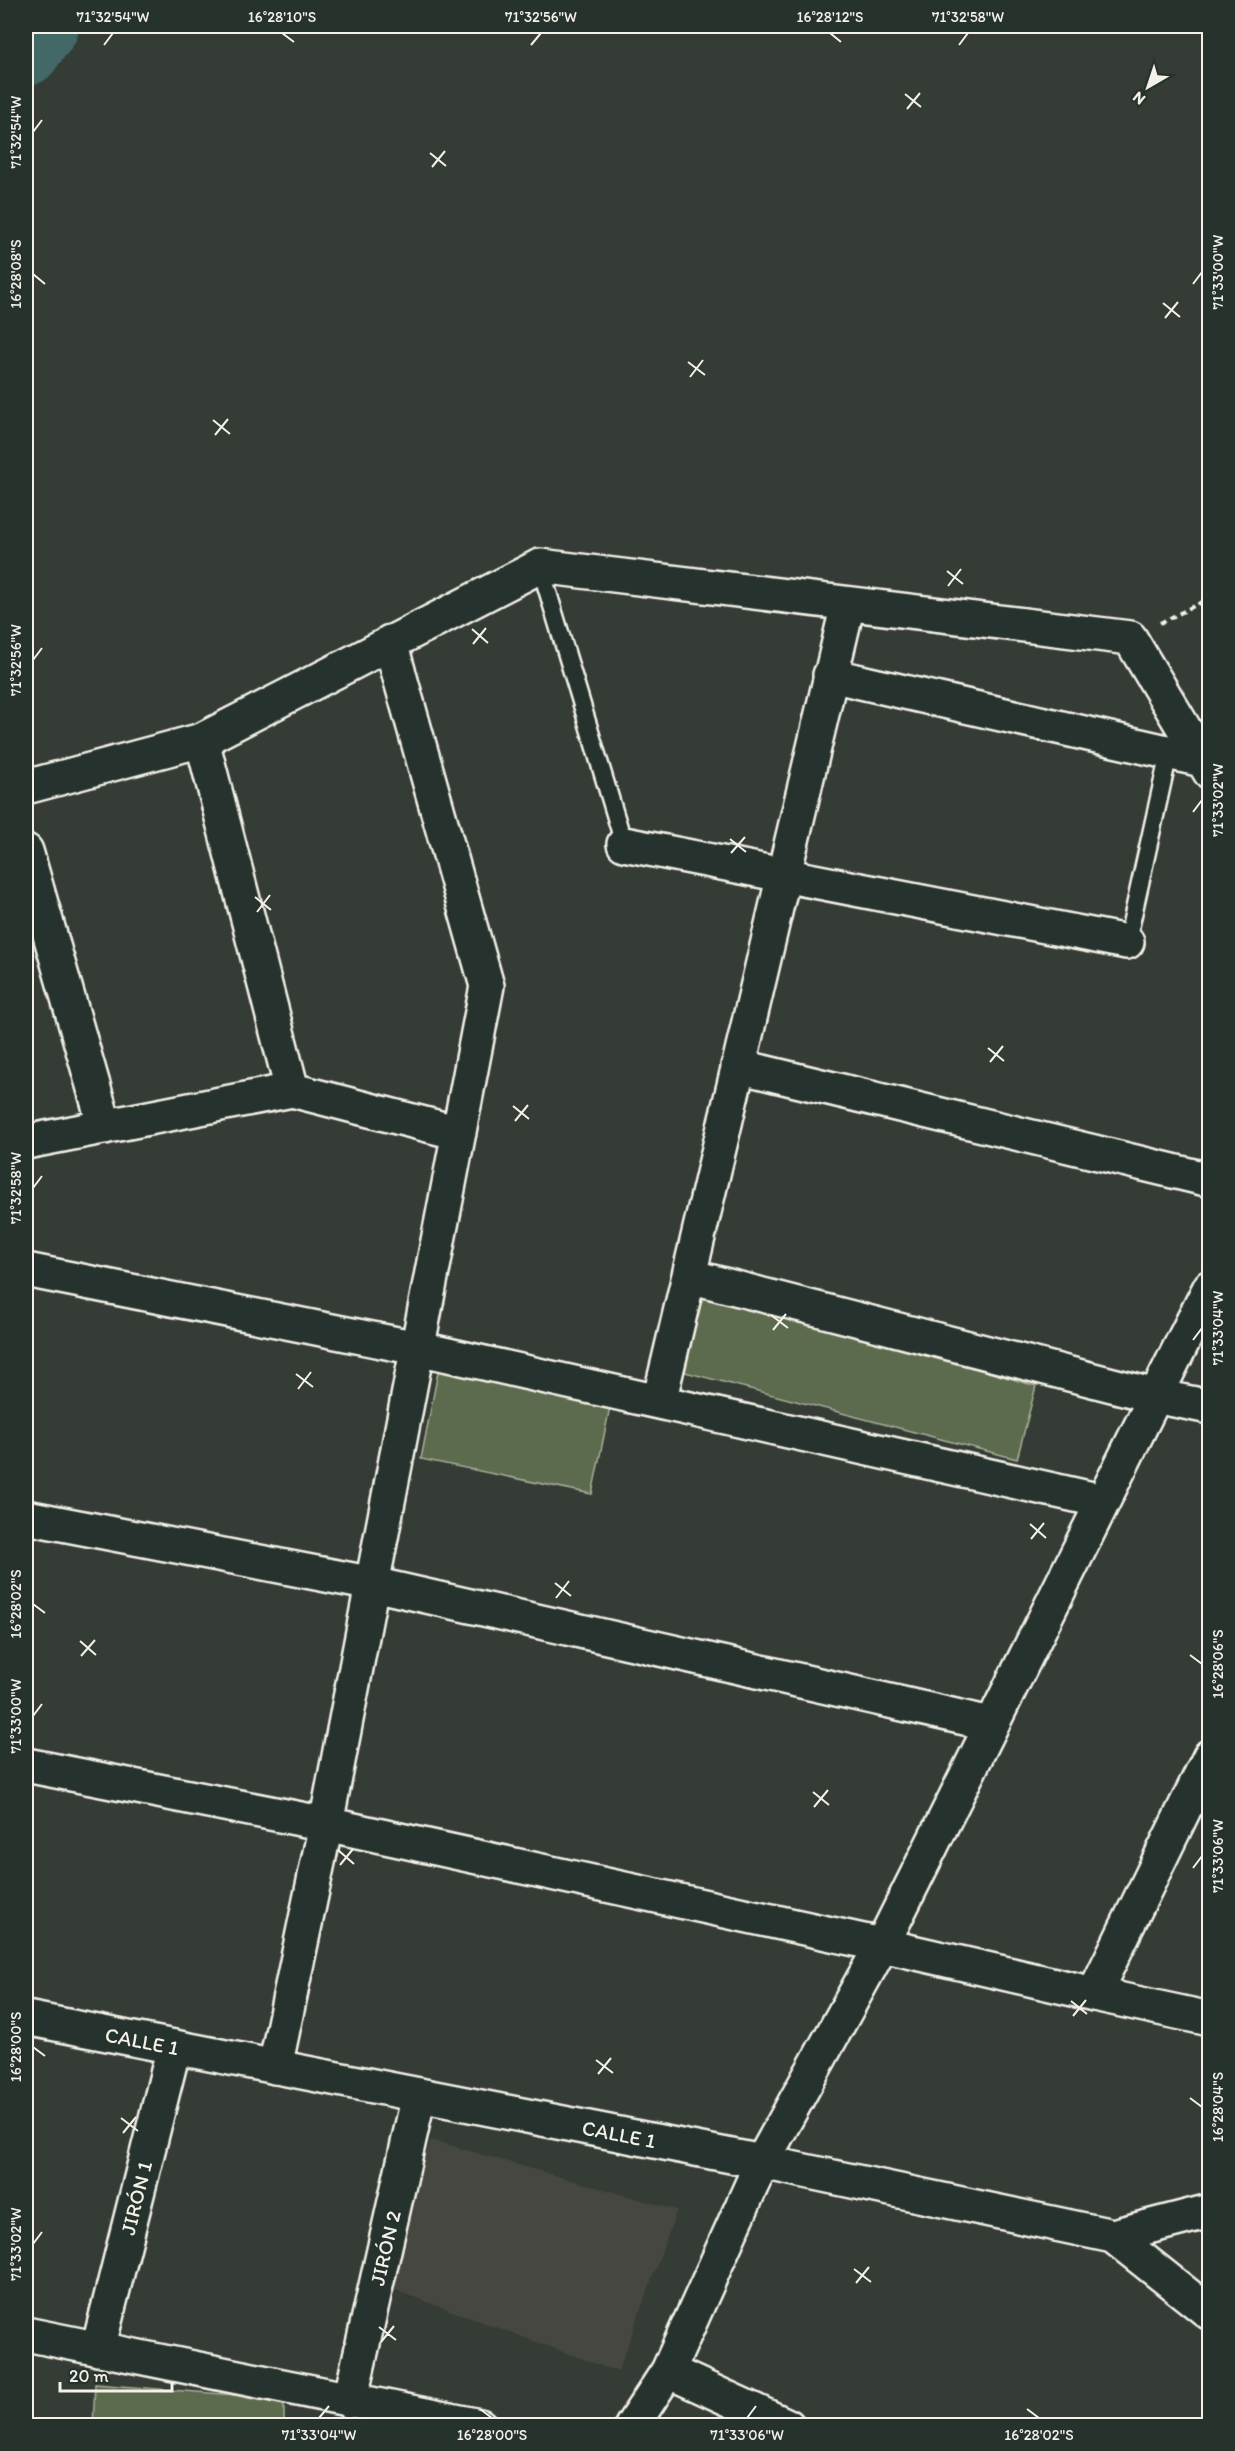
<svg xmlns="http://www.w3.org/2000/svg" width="1235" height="2451" font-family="Itim,sans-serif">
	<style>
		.built { fill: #45473f }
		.green { fill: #5c6b4d; stroke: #a8ae9a; stroke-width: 1.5 }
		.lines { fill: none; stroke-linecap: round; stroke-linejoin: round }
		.river { stroke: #436867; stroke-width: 68 }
		.lane-casing { stroke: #f4f1e8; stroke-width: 21 }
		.street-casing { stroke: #f4f1e8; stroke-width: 38 }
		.secondary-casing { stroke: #f4f1e8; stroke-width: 38 }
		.path { stroke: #f4f1e8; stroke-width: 4; stroke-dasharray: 6 4.5; stroke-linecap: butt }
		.lane { stroke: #26332d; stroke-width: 16 }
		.street { stroke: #26332d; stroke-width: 33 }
		.secondary { stroke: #26332d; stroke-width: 33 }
		.ticks { fill: none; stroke: #f4f1e8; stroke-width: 2 }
		.labels { text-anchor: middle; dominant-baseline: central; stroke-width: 5; stroke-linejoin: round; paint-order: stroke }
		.street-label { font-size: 21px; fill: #f4f1e8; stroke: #26332d }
		.neatline { fill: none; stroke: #f4f1e8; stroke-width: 2 }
		.ticks-label { font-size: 15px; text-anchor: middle; fill: #f4f1e8 }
	</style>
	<rect width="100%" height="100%" fill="#343c35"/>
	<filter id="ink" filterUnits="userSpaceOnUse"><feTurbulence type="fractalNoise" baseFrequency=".0167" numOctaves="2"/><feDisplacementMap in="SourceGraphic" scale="12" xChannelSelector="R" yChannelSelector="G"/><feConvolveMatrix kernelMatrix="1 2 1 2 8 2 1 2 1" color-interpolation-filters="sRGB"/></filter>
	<g filter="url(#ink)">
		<path class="built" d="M431 2140 677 2210 618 2372 381 2285Z"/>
		<path class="green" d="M701 1288 1036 1386 1017 1459 685 1372Z
			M440 1362 612 1397 592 1494 421 1459Z
			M95 2384 284 2399V2425L93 2426Z"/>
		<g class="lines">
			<path class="river" d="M26 52 45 26"/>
			<defs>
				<path id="lane" d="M540 566 624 844
					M1127 942 1169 753"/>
				<path id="street" d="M830 675 1202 760
					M202 740 292 1090
					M26 787 202 740 540 566 1130 638 1210 772
					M624 844 1127 942
					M26 851 105 1127
					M738 1066 1210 1180
					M26 1142 292 1090 459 1133
					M26 1270 417 1348 1102 1501
					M689 1276 1155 1396 1210 1407
					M659 1402 848 604
					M26 1517 373 1584 991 1724
					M26 1765 326 1824 882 1945 1210 1287
					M1094 1994 1210 2019
					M275 2067 326 1824 487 986 390 642
					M1113 2236 1210 2313
					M26 2334 480 2426
					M98 2349 174 2047
					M668 2371 788 2426
					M350 2401 419 2095
					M632 2426 668 2371 762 2162 1113 2236 1210 2211"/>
				<path id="secondary" d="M26 2018 762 2162 882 1945 1094 1994 1210 1756"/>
			</defs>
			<use href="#lane" class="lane-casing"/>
			<use href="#street" class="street-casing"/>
			<use href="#secondary" class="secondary-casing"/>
			<path class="path" d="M1160 623 1210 598"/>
			<use href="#lane" class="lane"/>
			<use href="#street" class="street"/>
			<use href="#secondary" class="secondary"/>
		</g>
	</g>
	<path class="ticks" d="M282 33 294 42M830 33 841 42M104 45 113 33M531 45 541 33M959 45 968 33M905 94 921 107M907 109 920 93M33 132 42 120M430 153 446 166M432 167 445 151M33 274 45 284M1193 284 1202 272M1163 303 1180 317M1165 318 1178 302M688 362 705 375M690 377 703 360M213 420 230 434M215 435 228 419M947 571 963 584M948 586 961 569M472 629 488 643M473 644 486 628M33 660 42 648M1193 812 1202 800M730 839 746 852M731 853 745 837M255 897 271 910M257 912 270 895M988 1048 1004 1061M990 1062 1003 1046M513 1106 529 1119M515 1121 528 1105M33 1188 42 1176M771 1315 788 1328M773 1330 786 1314M1193 1340 1202 1328M296 1374 313 1387M298 1389 311 1372M1030 1524 1046 1538M1031 1539 1044 1523M555 1583 571 1596M556 1598 569 1581M33 1604 45 1613M80 1641 96 1655M1190 1655 1202 1664M81 1656 95 1640M33 1716 42 1704M813 1792 829 1805M814 1807 828 1790M338 1850 354 1864M340 1865 353 1849M1193 1868 1202 1856M1071 2001 1087 2014M1073 2016 1086 2000M33 2047 45 2056M596 2060 613 2073M598 2074 611 2058M1190 2098 1202 2107M121 2118 138 2131M123 2133 136 2117M33 2244 42 2232M854 2269 871 2282M856 2283 869 2267M379 2327 396 2340M381 2342 394 2326M480 2409 492 2418M1027 2409 1039 2418M319 2418 329 2406M747 2418 756 2406"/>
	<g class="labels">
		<g class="street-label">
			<text transform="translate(142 2041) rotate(11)">CALLE 1</text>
			<text transform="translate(619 2134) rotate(11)">CALLE 1</text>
			<text transform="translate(136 2198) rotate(-76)">JIRÓN 1</text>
			<text transform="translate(385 2248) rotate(-77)">JIRÓN 2</text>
		</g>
	</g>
	<rect width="1235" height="2451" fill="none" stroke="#26332d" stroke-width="66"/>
	<g transform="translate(1148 87) rotate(219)" stroke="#26332d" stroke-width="4.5" paint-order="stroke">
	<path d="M0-4.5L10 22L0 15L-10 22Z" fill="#f4f1e8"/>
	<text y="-9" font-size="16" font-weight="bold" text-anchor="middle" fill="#f4f1e8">N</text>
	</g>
	<path d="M60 2382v9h112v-9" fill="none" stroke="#f4f1e8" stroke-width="3"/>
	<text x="69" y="2382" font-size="18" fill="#f4f1e8" stroke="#26332d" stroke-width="4.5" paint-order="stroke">20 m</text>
	<rect x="33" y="33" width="1169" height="2385" class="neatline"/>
	<g class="ticks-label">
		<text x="113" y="22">71°32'54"W</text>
		<text x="282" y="22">16°28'10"S</text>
		<text x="541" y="22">71°32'56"W</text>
		<text x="830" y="22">16°28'12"S</text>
		<text x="968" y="22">71°32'58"W</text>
		<text transform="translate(16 132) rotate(-90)" y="5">71°32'54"W</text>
		<text transform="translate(1218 272) rotate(-90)" y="5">71°33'00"W</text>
		<text transform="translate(16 274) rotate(-90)" y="5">16°28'08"S</text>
		<text transform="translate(16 660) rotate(-90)" y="5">71°32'56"W</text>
		<text transform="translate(1218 800) rotate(-90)" y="5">71°33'02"W</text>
		<text transform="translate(16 1188) rotate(-90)" y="5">71°32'58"W</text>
		<text transform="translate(1218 1328) rotate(-90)" y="5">71°33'04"W</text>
		<text transform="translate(16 1604) rotate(-90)" y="5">16°28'02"S</text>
		<text transform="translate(1218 1664) rotate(-90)" y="5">16°28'06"S</text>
		<text transform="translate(16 1716) rotate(-90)" y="5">71°33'00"W</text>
		<text transform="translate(1218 1856) rotate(-90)" y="5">71°33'06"W</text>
		<text transform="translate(16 2047) rotate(-90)" y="5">16°28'00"S</text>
		<text transform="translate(1218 2107) rotate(-90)" y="5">16°28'04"S</text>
		<text transform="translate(16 2244) rotate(-90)" y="5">71°33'02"W</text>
		<text x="319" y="2440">71°33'04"W</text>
		<text x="492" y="2440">16°28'00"S</text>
		<text x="747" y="2440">71°33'06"W</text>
		<text x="1039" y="2440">16°28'02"S</text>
	</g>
</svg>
